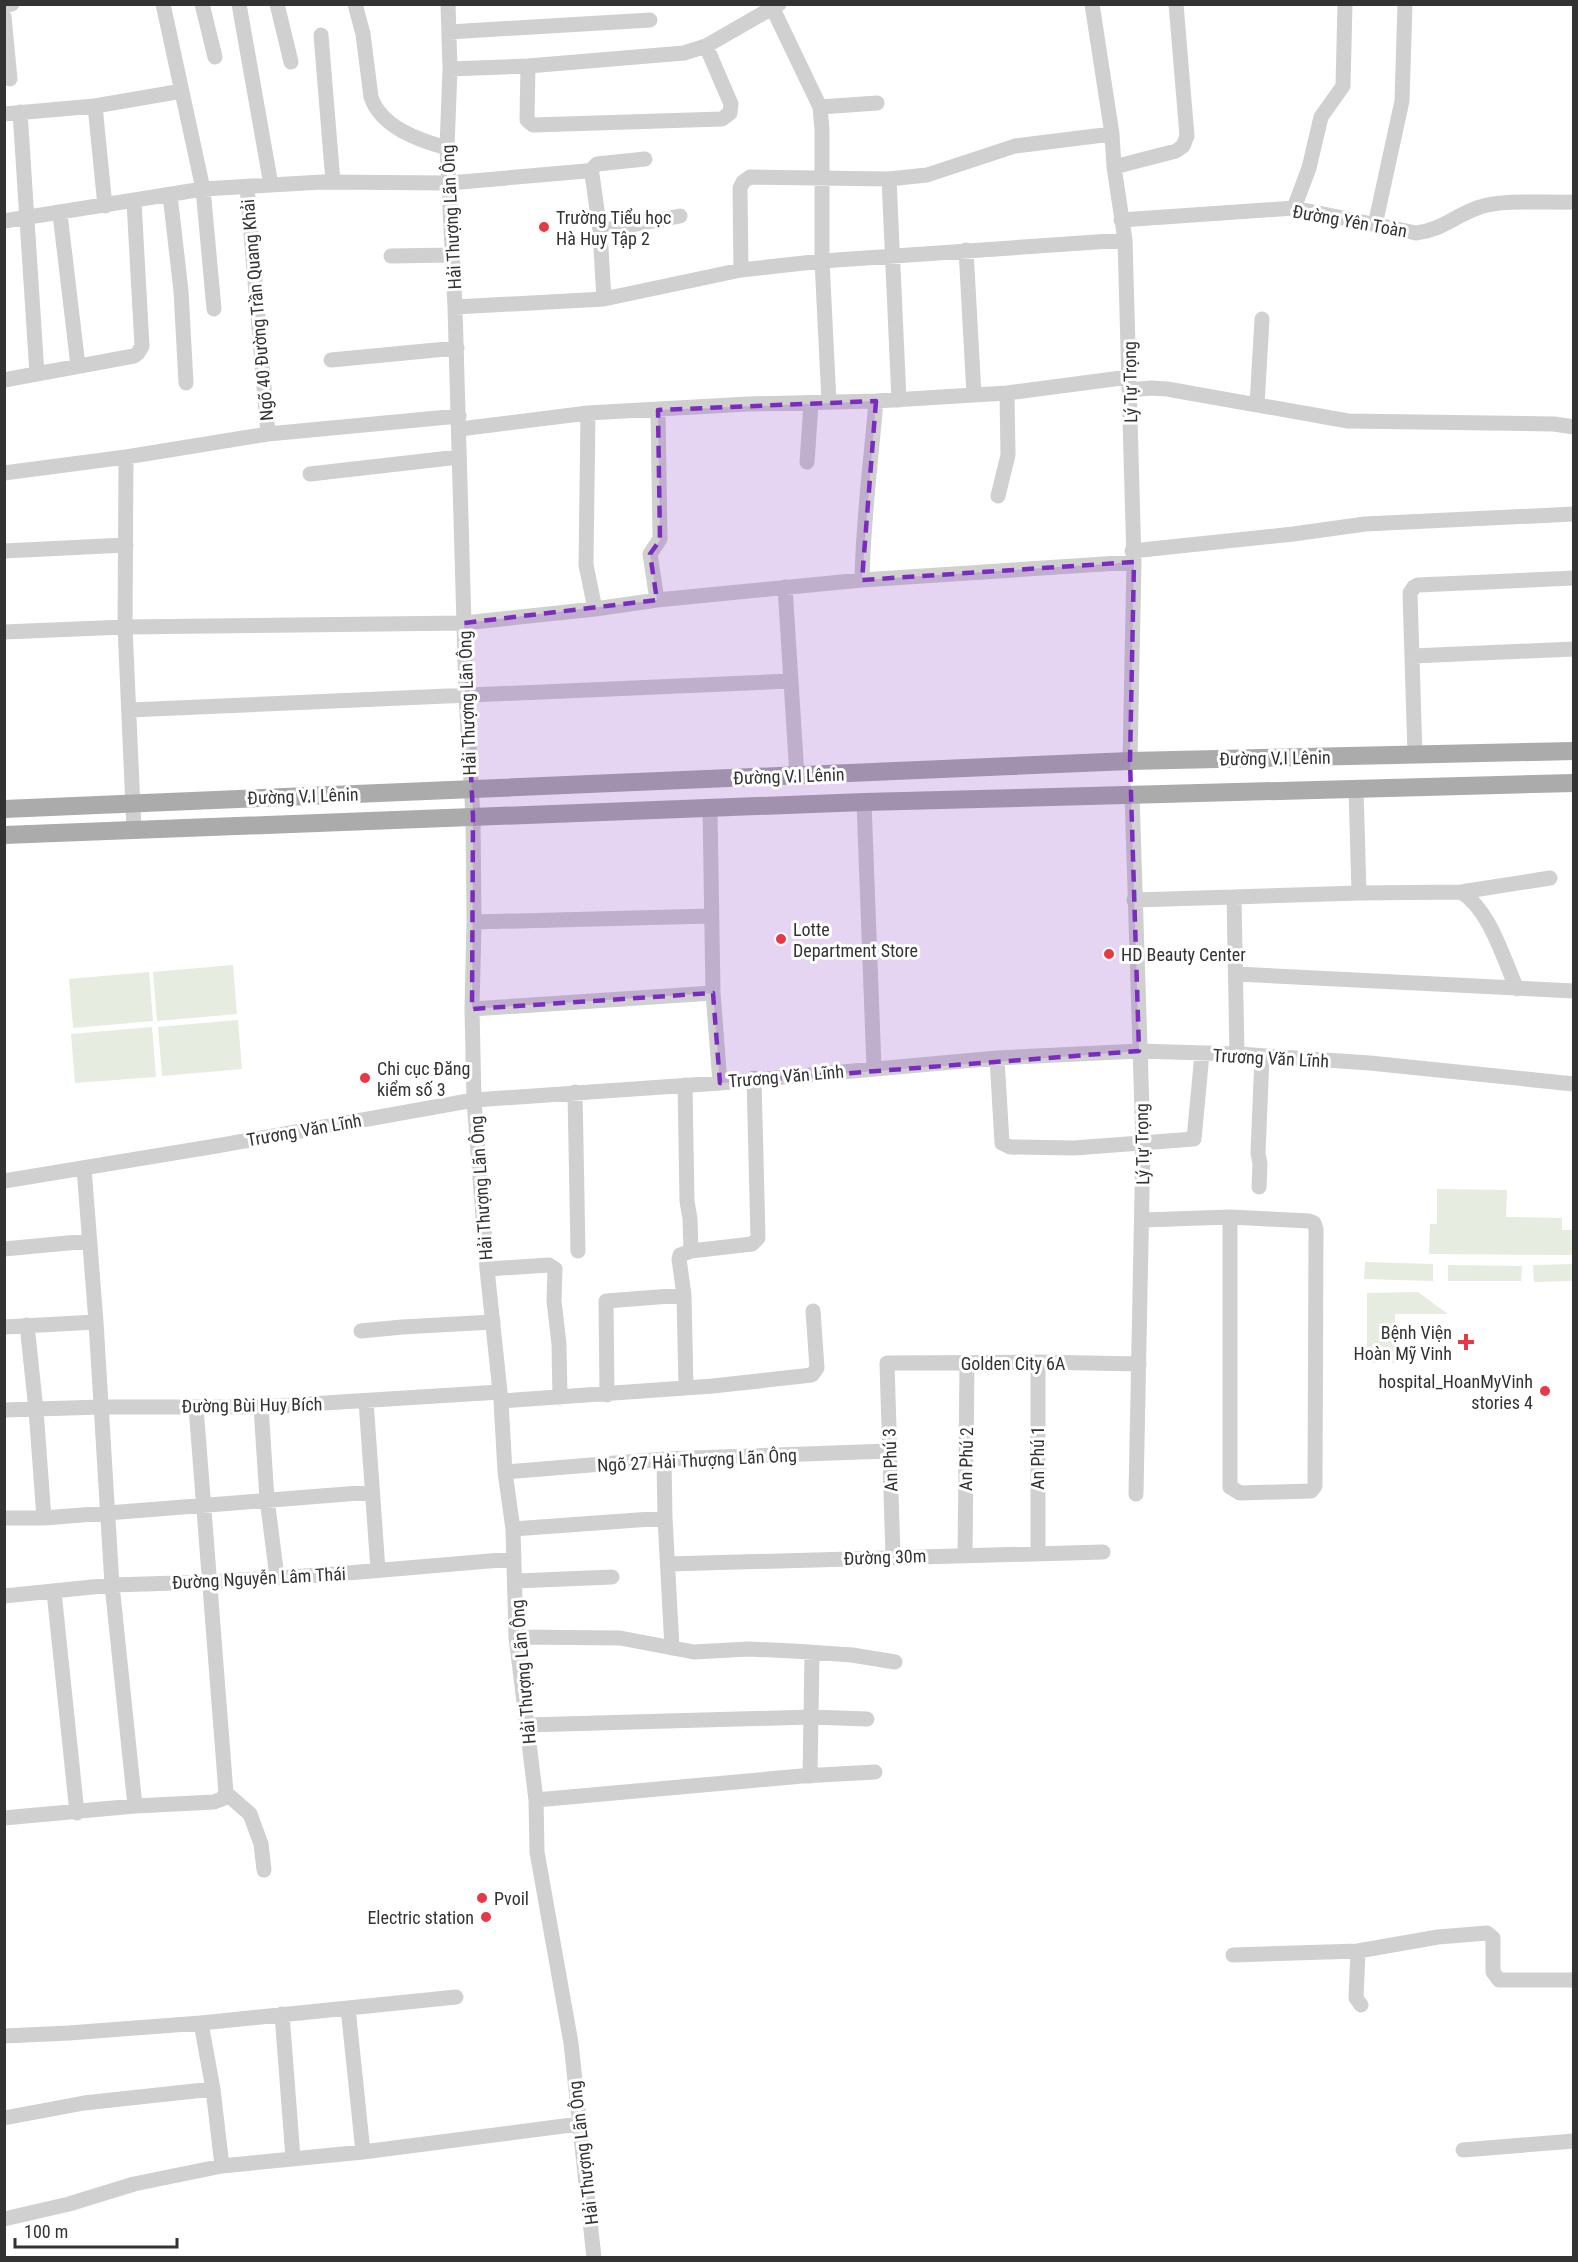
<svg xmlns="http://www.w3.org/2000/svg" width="1578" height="2262" font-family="'Roboto Condensed',sans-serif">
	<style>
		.green { fill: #e6ecdf }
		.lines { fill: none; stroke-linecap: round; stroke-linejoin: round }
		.minor { stroke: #d0d0d0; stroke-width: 15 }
		.major { stroke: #ababab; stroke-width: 18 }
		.marked { fill: #7b2cbf; fill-opacity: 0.2; stroke: #7b2cbf; stroke-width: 4.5; stroke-dasharray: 12 8; stroke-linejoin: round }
		.poi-dot { fill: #e63946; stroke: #fff; stroke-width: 2 }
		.labels { text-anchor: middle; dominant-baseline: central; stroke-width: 6; stroke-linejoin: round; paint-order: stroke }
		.street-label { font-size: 18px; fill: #333; stroke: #fff }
		.poi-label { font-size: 18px; fill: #333; stroke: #fff; text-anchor: start }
	</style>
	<rect width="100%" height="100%" fill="#fff"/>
	<path class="green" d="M233 965 237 1014 157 1021 153 972Z
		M149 972 153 1021 73 1028 69 979Z
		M238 1020 242 1069 162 1076 158 1027Z
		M152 1027 156 1077 75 1083 71 1034Z
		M1437 1189 1507 1190 1506 1217 1562 1218V1230H1573V1255L1429 1254 1430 1224H1437Z
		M1365 1262 1433 1264V1281L1364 1279Z
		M1573 1264V1281L1534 1282 1533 1265Z
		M1448 1265 1522 1266 1521 1281H1448Z
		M1418 1292 1448 1314H1395V1363H1367V1293Z"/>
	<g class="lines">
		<path class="minor" d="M163 4 203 189 214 309
			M202 4 215 57
			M239 4 271 185
			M277 4 291 62
			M355 4 363 34 371 97C381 127 418 140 447 148
			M448 4 450 69 447 148 455 307 466 695 473 817 474 922 472 1009 474 1100 487 1269 501 1401 505 1472 513 1529 516 1637 536 1800 537 1852 571 2043 594 2258
			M1092 4 1112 134 1114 167 1125 240 1134 562 1130 761
			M4 6 12 4
			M773 9 820 107 822 130V261L829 402
			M4 17 10 79
			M449 32 650 20
			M321 35 333 182
			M528 66 527 120 533 125 722 119 730 113 731 104 706 46
			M450 69 528 66 684 53 706 46 779 4
			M95 106 105 206
			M820 107 877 103
			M20 112 37 374
			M4 114 95 106 182 91
			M1114 167 1176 151 1183 146 1187 136 1176 4
			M590 171 597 164 645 159
			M889 179 899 400
			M247 187 268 434
			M170 195 181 291 186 383
			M1294 208 1309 168 1321 117 1343 86 1345 4
			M60 214 78 366
			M1121 220 1294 208 1416 233C1443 230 1457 214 1480 207 1504 199 1547 203 1574 202
			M4 221 203 189 322 182 449 183 586 171 592 174 600 231 604 299
			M1375 225 1402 101 1405 4
			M600 231 680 216
			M966 250 974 395
			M391 256 452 255
			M741 270 740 188 743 182 750 177 889 179 927 175 1015 146 1112 134
			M455 307 604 299 741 270 822 261 1125 240
			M331 360 457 348
			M4 380 134 356 138 353 142 346 134 202
			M1130 390 1151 388 1167 389 1348 421 1554 424 1574 427
			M1257 405 1262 319
			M588 413 586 565 595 609
			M460 429 588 413 748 404 876 401 1007 393 1129 377
			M126 457 125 627 134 830
			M807 462 811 404
			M4 473 126 457 268 434 459 416
			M310 474 459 457
			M998 496 1008 455 1007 393
			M4 551 126 545
			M1132 551 1293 534 1365 524 1574 514
			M862 580C863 520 871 461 876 401
			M785 587 797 776
			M657 600 650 554 660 539 658 410
			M4 632 125 627 464 623 595 609 657 600 862 580 1134 562
			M1413 656 1574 649
			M130 710 791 681
			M1415 755 1410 593 1414 587 1418 585 1574 578
			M1356 789 1359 893
			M1132 794 1143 1143 1136 1494
			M864 802 874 1068
			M710 809 713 993 720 1083
			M1461 892C1490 910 1503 958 1517 989
			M1134 900 1234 897
			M474 922 711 916
			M1237 974 1574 991
			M472 1009 713 993
			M1237 1054 1234 897 1359 893 1461 892 1550 878
			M997 1058 1002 1143 1010 1147 1074 1148 1194 1139 1202 1054
			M685 1085 687 1201 690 1219 691 1251
			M575 1092 578 1251
			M84 1168 96 1322 112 1585 135 1806
			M4 1181 222 1145 474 1100 720 1083 997 1058 1139 1051 1237 1054 1370 1063 1574 1084
			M1259 1187 1260 1164 1258 1153 1262 1057
			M1143 1220 1230 1217 1309 1221 1314 1223 1316 1229 1315 1486 1311 1491 1240 1493 1230 1487V1217
			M4 1249 89 1241
			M487 1269 549 1265 555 1269 554 1301 559 1344 560 1398
			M27 1325 36 1410 44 1518
			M4 1327 96 1322
			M361 1331 402 1327 493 1322
			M1038 1362V1554
			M686 1388 684 1295 679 1259 680 1255 691 1251 752 1244 758 1238 754 1078
			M607 1395 606 1301 684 1295
			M366 1401 378 1570
			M501 1401 713 1386 812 1375 817 1368 813 1311
			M261 1407 267 1499 277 1577
			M4 1410 101 1407H261L500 1392
			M664 1459 665 1518 672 1648
			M505 1472 664 1459 889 1451
			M4 1518H44L372 1492
			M513 1529 665 1518
			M965 1555 967 1362
			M893 1557 887 1363 1038 1362 1139 1364
			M668 1564 1103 1552
			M516 1581 612 1577
			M54 1592 77 1813
			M4 1596 112 1585 210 1582 336 1574 513 1559
			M516 1637 620 1638 694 1652 749 1649 793 1651 852 1655 895 1662
			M527 1725 811 1717 867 1719
			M810 1776 812 1653
			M226 1793 250 1814 261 1844 264 1870
			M536 1800 802 1776 875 1772
			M4 1818 135 1806 214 1802 222 1799 226 1793 196 1407
			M1358 1951 1356 1998 1361 2005
			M1233 1955 1358 1951 1438 1937 1487 1933 1493 1938V1972L1499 1980H1574
			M348 2008 363 2152
			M282 2014 293 2158
			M201 2023 213 2089 222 2166
			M4 2036 69 2033 201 2023 456 1997
			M4 2118 84 2103 213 2089
			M1463 2150 1574 2141
			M4 2219 69 2204 134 2184 222 2166 363 2152 579 2124"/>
		<path class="major" d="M4 809 1130 761 1574 751
			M4 835 864 802 1574 783"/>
	</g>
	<path class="marked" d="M876 401 862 580 1134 562 1130 761 1139 1051 720 1083 713 993 472 1009 473 817 464 623 657 600 650 554 660 540 658 410Z"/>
	<g class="poi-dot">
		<circle cx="544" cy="227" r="6"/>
		<circle cx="781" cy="939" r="6"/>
		<circle cx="1109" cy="954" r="6"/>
		<circle cx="365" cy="1078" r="6"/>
		<path d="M1463 1333h6v6h6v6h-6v6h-6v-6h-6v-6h6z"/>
		<circle cx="1545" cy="1391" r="6"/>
		<circle cx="482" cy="1898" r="6"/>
		<circle cx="486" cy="1917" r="6"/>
	</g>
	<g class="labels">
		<g class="street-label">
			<text transform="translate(451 217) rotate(-93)">Hải Thượng Lãn Ông</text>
			<text transform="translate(1350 221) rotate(10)">Đường Yên Toàn</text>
			<text transform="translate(257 310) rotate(-95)">Ngõ 40 Đường Trần Quang Khải</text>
			<text transform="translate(1130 382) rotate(-91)">Lý Tự Trọng</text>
			<text transform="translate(467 703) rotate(-92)">Hải Thượng Lãn Ông</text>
			<text transform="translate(1275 758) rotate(-1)">Đường V.I Lênin</text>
			<text transform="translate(789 776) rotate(-2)">Đường V.I Lênin</text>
			<text transform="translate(303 796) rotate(-2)">Đường V.I Lênin</text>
			<text transform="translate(1271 1058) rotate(3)">Trương Văn Lĩnh</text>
			<text transform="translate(786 1076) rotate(-5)">Trương Văn Lĩnh</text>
			<text transform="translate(304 1130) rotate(-10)">Trương Văn Lĩnh</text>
			<text transform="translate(1142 1144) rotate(-91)">Lý Tự Trọng</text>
			<text transform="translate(481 1188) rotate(-94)">Hải Thượng Lãn Ông</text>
			<text x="1013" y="1363">Golden City 6A</text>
			<text transform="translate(252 1405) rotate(-1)">Đường Bùi Huy Bích</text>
			<text transform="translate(1037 1458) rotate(-90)">An Phú 1</text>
			<text transform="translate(966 1459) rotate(-89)">An Phú 2</text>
			<text transform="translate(697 1460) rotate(-3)">Ngõ 27 Hải Thượng Lãn Ông</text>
			<text transform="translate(890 1460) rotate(-92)">An Phú 3</text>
			<text transform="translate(885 1557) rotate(-2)">Đường 30m</text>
			<text transform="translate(259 1578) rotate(-3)">Đường Nguyễn Lâm Thái</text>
			<text transform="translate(523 1672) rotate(-95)">Hải Thượng Lãn Ông</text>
			<text transform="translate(583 2153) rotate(-97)">Hải Thượng Lãn Ông</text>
		</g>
		<g class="poi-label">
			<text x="556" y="217">Trường Tiểu học<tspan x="556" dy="21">Hà Huy Tập 2</tspan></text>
			<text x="793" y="929">Lotte<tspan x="793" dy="21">Department Store</tspan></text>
			<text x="1121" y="954">HD Beauty Center</text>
			<text x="377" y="1068">Chi cục Đăng<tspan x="377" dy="21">kiểm số 3</tspan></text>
			<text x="1452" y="1332" text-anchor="end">Bệnh Viện<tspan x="1452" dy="21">Hoàn Mỹ Vinh</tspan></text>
			<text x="1533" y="1381" text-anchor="end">hospital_HoanMyVinh<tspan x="1533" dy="21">stories 4</tspan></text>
			<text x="494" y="1898">Pvoil</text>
			<text x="474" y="1917" text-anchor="end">Electric station</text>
		</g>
	</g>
	<rect width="1578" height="2262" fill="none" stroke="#333333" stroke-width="12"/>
	<path d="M15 2238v9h162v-9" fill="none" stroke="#333333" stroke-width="3"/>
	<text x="24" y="2238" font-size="18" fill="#333333" stroke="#ffffff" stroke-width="4.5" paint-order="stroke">100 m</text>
</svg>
